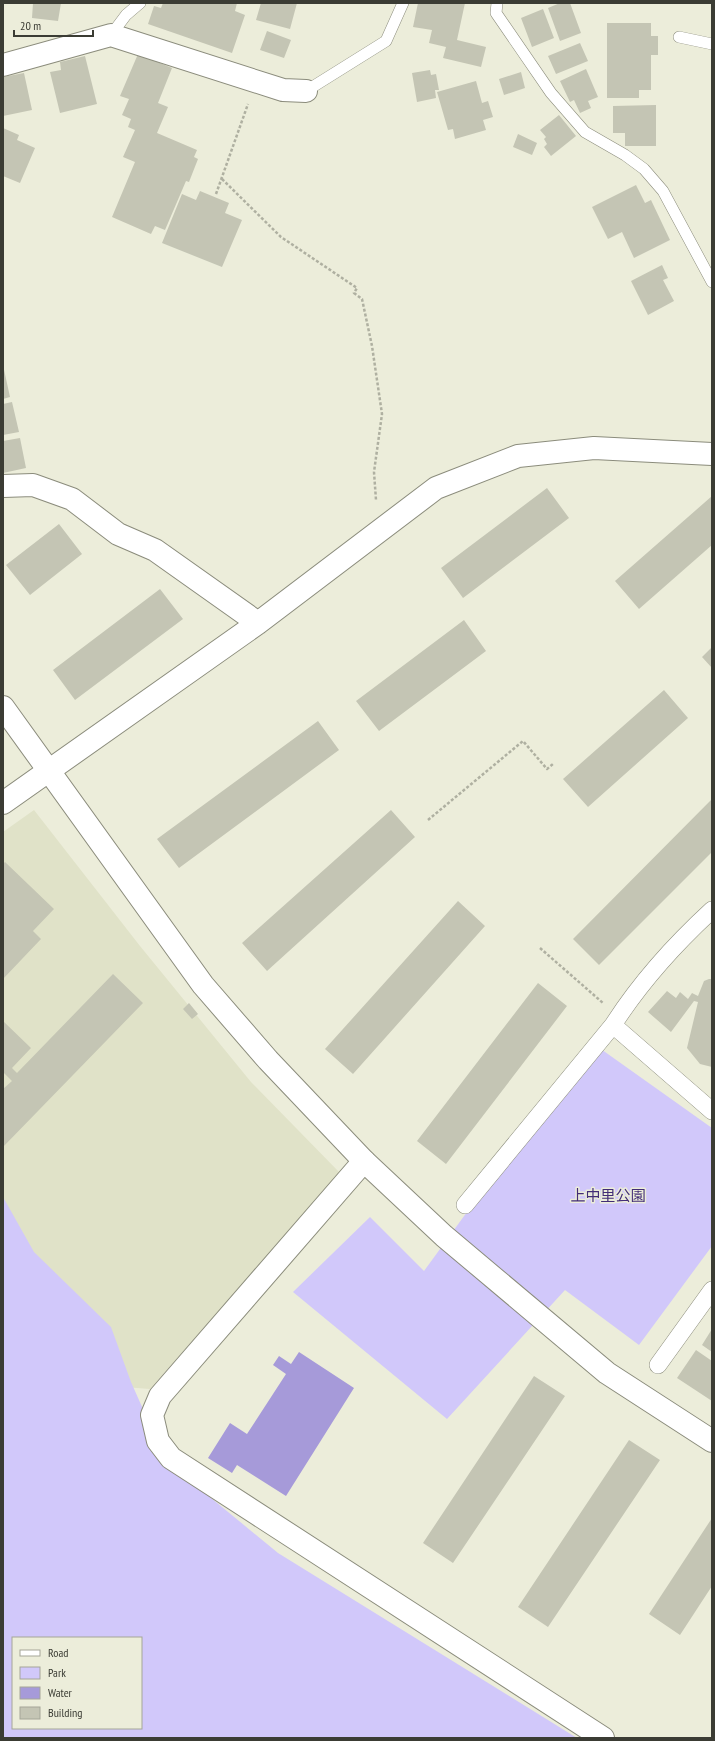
<svg xmlns="http://www.w3.org/2000/svg" width="715" height="1741" font-family="'PT Sans Narrow','Noto Sans JP',sans-serif">
	<style>
		.built { fill: #e0e2c8 }
		.green { fill: #d1c8fa; fill-rule: evenodd }
		.water { fill: #a69ad9 }
		.building { fill: #c4c5b4 }
		.lines { fill: none; stroke-linecap: round; stroke-linejoin: round }
		.service-casing { stroke: #8b8c7c; stroke-width: 12 }
		.pedestrian-casing { stroke: #8b8c7c; stroke-width: 18 }
		.minor-casing { stroke: #8b8c7c; stroke-width: 24 }
		.tertiary-casing { stroke: #8b8c7c; stroke-width: 24 }
		.path { stroke: #afb0a1; stroke-width: 2.5; stroke-dasharray: 3 2; stroke-linecap: butt }
		.service { stroke: #fff; stroke-width: 11 }
		.pedestrian { stroke: #fff; stroke-width: 17 }
		.minor { stroke: #fff; stroke-width: 22 }
		.tertiary { stroke: #fff; stroke-width: 22 }
		.labels { text-anchor: middle; dominant-baseline: central; stroke-width: 3; stroke-linejoin: round; paint-order: stroke }
		.park-label { font-size: 15px; fill: #422c77; stroke: #ecedda }
	</style>
	<rect width="100%" height="100%" fill="#ecedda"/>
	<path class="built" d="M34 810 140 946 251 1082 340 1173 150 1389 111 1386 3 1239V832Z"/>
	<path class="green" d="M591 1042 712 1128V1246L639 1345 565 1290 447 1419 293 1292 370 1217 424 1271Z
		M3 1197 34 1252 111 1327 131 1382 166 1461 278 1553 577 1738H3ZM13 1638H141V1728H13Z"/>
	<path class="water" d="M299 1352 354 1388 286 1496 237 1465 232 1473 208 1458 230 1423 247 1434 286 1374 273 1365 279 1356 291 1364Z"/>
	<path class="building" d="M33 3H61L58 21 32 18Z
		M163 3H237L235 11 245 15 232 53 148 24 154 6 161 8Z
		M261 3H297L290 29 256 20Z
		M418 3H465L457 40 486 47 481 67 443 58 446 47 429 43 432 30 413 27Z
		M560 3H570L581 33 560 41 548 8Z
		M543 9 554 38 532 47 521 18Z
		M607 23H651V36H658V55H651V90H639V98H607Z
		M267 31 291 40 284 58 260 50Z
		M580 43 588 61 556 74 548 56Z
		M138 54 172 68 158 103 168 107 157 133 197 150 194 157 198 159 189 182 186 181 165 230 155 226 151 234 112 217 135 162 123 157 135 130 128 127 131 119 122 115 129 99 120 96Z
		M85 56 97 104 60 113 50 72 61 70 60 62Z
		M586 69 598 97 588 101 591 108 580 113 574 100 570 102 560 81Z
		M430 70 431 75 436 74 439 90H435L436 98 417 102 412 73Z
		M521 72 525 88 504 95 499 79Z
		M24 73 32 110 3 116V77Z
		M476 81 482 103 488 101 493 117 483 120 486 130 455 139 453 129 448 130 437 92Z
		M656 105V146H625V133H613V106Z
		M559 115 576 136 551 156 544 147 547 144 544 139 546 137 540 130Z
		M3 128 19 135 17 140 35 148 20 183 3 176Z
		M518 134 537 143 532 155 513 147Z
		M636 185 645 203 651 200 670 240 634 258 622 232 608 239 592 207Z
		M200 191 229 203 225 213 242 220 222 267 162 243 182 194 196 200Z
		M662 265 668 278 663 280 674 301 648 315 631 281Z
		M3 365 10 397 3 399Z
		M12 402 19 432 3 435V404Z
		M20 438 26 468 3 473V441Z
		M547 488 569 518 463 598 441 568Z
		M712 496V545L639 609 615 581Z
		M59 524 82 554 30 595 6 565Z
		M160 589 183 619 75 700 53 670Z
		M464 620 486 651 379 731 356 701Z
		M712 647V668L702 657Z
		M664 690 688 718 588 807 563 779Z
		M318 721 339 750 179 868 157 839Z
		M712 799V852L599 965 573 939Z
		M391 810 415 837 267 971 242 943Z
		M5 862 54 909 33 931 41 939 3 979V864Z
		M458 901 485 926 353 1074 325 1049Z
		M113 974 143 1003 3 1147V1089L12 1081 3 1072V1021L31 1048 12 1068 17 1073Z
		M709 979H712V1067L700 1064 687 1048 698 1002 694 1001 671 1032 648 1012 667 991 676 998 680 992 688 999 692 993 698 996 704 981Z
		M538 983 567 1006 446 1164 417 1141Z
		M189 1003 198 1014 192 1019 183 1009Z
		M712 1329V1352L702 1345Z
		M696 1350 712 1361V1401L677 1378Z
		M534 1376 565 1396 453 1563 423 1543Z
		M629 1440 660 1460 548 1627 518 1607Z
		M712 1518V1586L680 1635 649 1614Z"/>
	<g class="lines">
		<defs>
			<path id="service" d="M497 3 496 13 551 93 585 132 625 155 644 169 663 191 712 282
				M111 35 126 15 140 3
				M679 37 712 44
				M306 91 386 41 403 3"/>
			<path id="pedestrian" d="M613 1025 712 1111
				M465 1205 613 1025C640 983 675 944 712 910
				M658 1365 712 1290"/>
			<path id="minor" d="M3 65 111 35 283 90 306 91
				M3 486 33 485 72 499 118 534 155 550 258 623
				M3 803 258 623 436 488 518 456 594 448 712 454
				M364 1161 160 1396 152 1415 158 1441 171 1458 603 1738"/>
			<path id="tertiary" d="M3 707 203 985 268 1060 364 1161 444 1236 607 1373 712 1441"/>
		</defs>
		<use href="#service" class="service-casing"/>
		<use href="#pedestrian" class="pedestrian-casing"/>
		<use href="#minor" class="minor-casing"/>
		<use href="#tertiary" class="tertiary-casing"/>
		<path class="path" d="M222 179 281 237 357 288 354 293 362 299 372 346 382 414 374 472 376 500
			M216 194 248 104
			M428 820 523 741 547 769 553 764
			M540 948 603 1003"/>
		<use href="#service" class="service"/>
		<use href="#pedestrian" class="pedestrian"/>
		<use href="#minor" class="minor"/>
		<use href="#tertiary" class="tertiary"/>
	</g>
	<g class="labels">
		<g class="park-label">
			<text x="608" y="1195">上中里公園</text>
		</g>
	</g>
	<rect width="715" height="1741" fill="none" stroke="#3b3c34" stroke-width="8"/>
	<rect x="12" y="1637" width="130" height="92" fill="#ecedda" stroke="#a5a698"/>
	<rect x="20" y="1650" width="20" height="6" fill="#ffffff" stroke="#a5a698"/>
	<text x="48" y="1657" font-size="12" fill="#3b3c34">Road</text>
	<rect x="20" y="1667" width="20" height="12" fill="#d1c8fa" stroke="#a5a698"/>
	<text x="48" y="1677" font-size="12" fill="#3b3c34">Park</text>
	<rect x="20" y="1687" width="20" height="12" fill="#a69ad9" stroke="#a5a698"/>
	<text x="48" y="1697" font-size="12" fill="#3b3c34">Water</text>
	<rect x="20" y="1707" width="20" height="12" fill="#c4c5b4" stroke="#a5a698"/>
	<text x="48" y="1717" font-size="12" fill="#3b3c34">Building</text>
	<path d="M14 30v6h79v-6" fill="none" stroke="#3b3c34" stroke-width="2"/>
	<text x="20" y="30" font-size="12" fill="#3b3c34" stroke="#ecedda" stroke-width="3" paint-order="stroke">20 m</text>
</svg>
